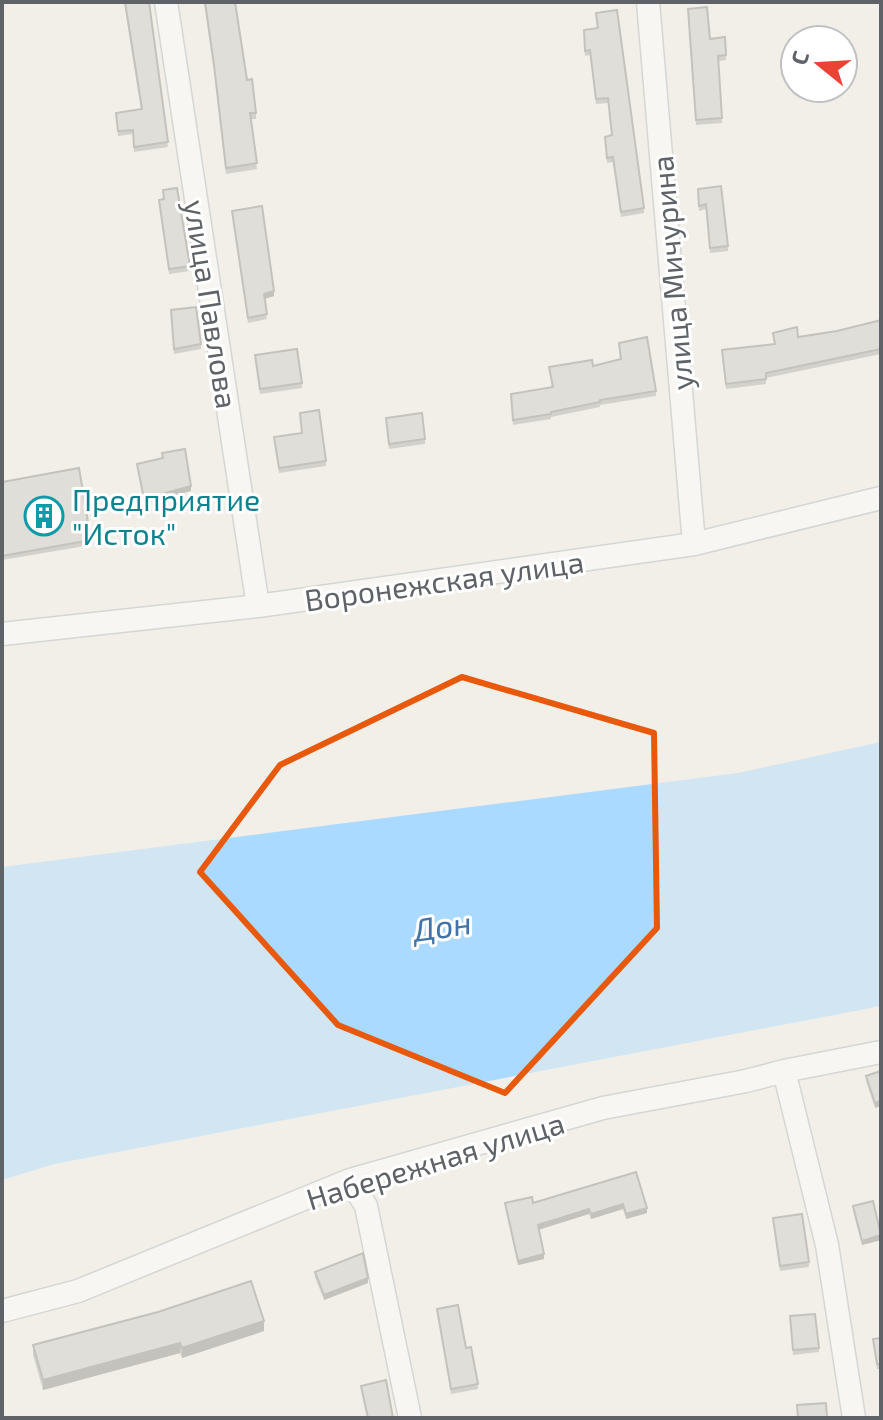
<svg xmlns="http://www.w3.org/2000/svg" width="883" height="1420" font-family="'Exo 2',sans-serif">
	<style>
		.water { fill: #aadaff }
		.lines { fill: none; stroke-linecap: round; stroke-linejoin: round }
		.minor-casing { stroke: #b5b8bc; stroke-width: 25 }
		.minor { stroke: #fff; stroke-width: 22 }
		.wall { fill: #afaea9 }
		.shaded-wall { fill: #8f8d8a }
		.building { fill: #cccac5; stroke: #8f8d8a; stroke-width: 2 }
		.marked { fill: none; stroke: #e8590c; stroke-width: 6; stroke-linejoin: round }
		.labels { text-anchor: middle; dominant-baseline: central; stroke-width: 6; stroke-linejoin: round; paint-order: stroke }
		.street-label { font-size: 30px; fill: #5f6368; stroke: #fff }
		.culture-label { font-size: 30px; fill: #0d838f; stroke: #fff; text-anchor: start }
		.water-label { font-size: 32px; font-style: italic; fill: #4174aa; stroke: #fff }
	</style>
	<rect width="100%" height="100%" fill="#f1efe8"/>
	<path class="water" d="M881 742V1006L54 1164 2 1180V867L738 773Z"/>
	<g class="lines">
		<defs>
			<path id="minor" d="M166 2 258 606
				M648 2 694 544
				M2 634 258 606 694 544 881 498
				M784 1071 827 1245 854 1418
				M350 1180 366 1206 410 1418
				M2 1311 78 1291 350 1180 603 1108 746 1081 784 1071 881 1052"/>
		</defs>
		<use href="#minor" class="minor-casing"/>
		<use href="#minor" class="minor"/>
	</g>
	<path class="wall" d="M124 2H149L168 147 134 152 133 134 118 136 116 113 141 109Z
		M204 2H235L247 80 256 113V119H251L257 169 226 174 214 71Z
		M688 9 710 39 725 37 726 60 718 61 722 123 696 125Z
		M596 13 644 208V213L621 217 613 162 607 163 605 137 612 135 608 103 596 104 590 55 585 56 584 30 597 28Z
		M698 189 728 246V251L710 253 706 209 699 211Z
		M159 200 190 266V271L169 274Z
		M232 211 274 296 264 299 267 319 248 323Z
		M171 310 201 344V349L174 354Z
		M881 320V354L766 378V384L726 389 722 354 774 344 773 333 798 337 837 331Z
		M619 343 656 391V396L600 405V407L551 417V419L513 425 511 394 552 388 549 367 593 366 620 359Z
		M255 355 302 383V388L260 394Z
		M300 413 326 461V466L279 473 274 437 302 433Z
		M386 418 425 439V444L389 449Z
		M2 482 91 540V545L2 560Z
		M881 1071 875 1108 866 1081V1076Z
		M636 1172 647 1213 626 1219 623 1209 591 1219 589 1214 539 1229 544 1259 518 1265 505 1203H533Z
		M853 1206 881 1232V1240L862 1245 853 1211Z
		M773 1218 809 1262V1267L780 1271Z
		M315 1272 368 1283 324 1300 315 1277Z
		M437 1309 466 1348 478 1384V1389L451 1394Z
		M790 1321 819 1348V1352L793 1355Z
		M264 1331 182 1358 180 1353 43 1390 33 1355V1345Z
		M881 1338V1369H877L873 1339Z"/>
	<path class="shaded-wall" d="M274 291V296L264 299V294Z
		M191 486V491L144 504V499Z
		M881 1101V1106L875 1108V1103Z
		M623 1204V1209L591 1219V1214Z
		M647 1208V1213L626 1219V1214Z
		M589 1209V1214L538 1230V1225Z
		M881 1235V1240L862 1245V1241Z
		M544 1254V1259L518 1265V1261Z
		M368 1278V1283L324 1300V1295Z
		M264 1321V1331L182 1358V1348Z
		M180 1343V1353L43 1390V1380Z"/>
	<path class="building" d="M125 2H149L168 142 134 147 133 130 118 131 116 113 142 109Z
		M205 2H235L247 80 252 79 256 113H250L257 163 226 168 214 65Z
		M707 7 710 39 725 37 726 55 718 56 722 118 696 120 688 9Z
		M617 10 644 208 621 212 613 157 607 158 605 137 612 135 608 98 596 99 590 50 585 51 584 30 598 28 596 13Z
		M721 186 728 246 710 248 706 204 699 206 698 189Z
		M177 188 190 266 169 269 159 200 164 199 163 190Z
		M262 206 274 291 264 294 267 314 248 318 232 211Z
		M196 307 201 344 174 349 171 310Z
		M881 320V349L766 373V379L726 384 722 350 775 344 773 333 797 327 798 337 837 331Z
		M647 337 656 391 600 400V402L551 412V414L513 420 511 394 553 387 549 367 592 360 593 366 621 359 619 343Z
		M297 349 302 383 260 389 255 355Z
		M319 410 326 461 279 468 274 437 302 433 300 413Z
		M422 413 425 439 389 444 386 418Z
		M185 449 191 486 144 499 137 464 163 458 162 453Z
		M79 468 91 540 2 556V482Z
		M881 1071V1101L875 1103 866 1076Z
		M636 1172 647 1208 626 1214 623 1204 591 1214 589 1209 538 1225 544 1254 518 1261 505 1203 532 1197 533 1203Z
		M873 1201 881 1235 862 1241 853 1206Z
		M802 1214 809 1262 780 1266 773 1218Z
		M363 1253 368 1278 324 1295 315 1272Z
		M251 1281 264 1321 182 1348 180 1343 43 1380 33 1345 158 1312Z
		M458 1305 466 1348 471 1347 478 1384 451 1389 437 1309Z
		M815 1314 819 1348 793 1350 790 1316Z
		M881 1338V1364H877L873 1339Z
		M386 1380 393 1418H368L361 1386Z
		M826 1403 827 1418H798L797 1405Z"/>
	<path d="M0 0H883V1420H0ZM462 677 654 733 657 928 505 1093 338 1025 200 872 280 765Z" fill="#f1efe8" fill-opacity=".55" fill-rule="evenodd"/>
	<path class="marked" d="M462 677 654 733 657 928 505 1093 338 1025 200 872 280 765Z"/>
	<defs>
		<symbol id="building-ring" viewBox="-11 -11 22 22"><circle r="9.5" fill="#fff" stroke="#0f9aa8" stroke-width="1.5"/><path d="M-4-6H4V6H1V3H-1V6H-4ZM-2.5-4.3h1.7v1.8h-1.7ZM.8-4.3h1.7v1.8H.8ZM-2.5-1h1.7V.8h-1.7ZM.8-1h1.7V.8H.8Z" fill="#0f9aa8"/></symbol>
	</defs>
	<g fill-rule="evenodd">
		<use href="#building-ring" x="22" y="494" width="44" height="44"/>
	</g>
	<g class="labels">
		<g class="street-label">
			<text transform="translate(671 273) rotate(-95)">улица Мичурина</text>
			<text transform="translate(212 304) rotate(81)">улица Павлова</text>
			<text transform="translate(444 580) rotate(-8)">Воронежская улица</text>
			<text transform="translate(435 1160) rotate(-17)">Набережная улица</text>
		</g>
		<g class="culture-label">
			<text x="72" y="499">Предприятие<tspan x="72" dy="34">"Исток"</tspan></text>
		</g>
		<g class="water-label">
			<text transform="translate(442 925) rotate(-8)">Дон</text>
		</g>
	</g>
	<rect width="883" height="1420" fill="none" stroke="#5f6368" stroke-width="8"/>
	<g transform="translate(819 64) rotate(288)"><circle r="38" fill="#ffffff" stroke="#bfc1c3" stroke-width="2"/>
	<path d="M0-6L14 30L0 20L-14 30Z" fill="#ea4335"/>
	<text y="-12" font-size="22" font-weight="bold" text-anchor="middle" fill="#5f6368">С</text>
	</g>
</svg>
